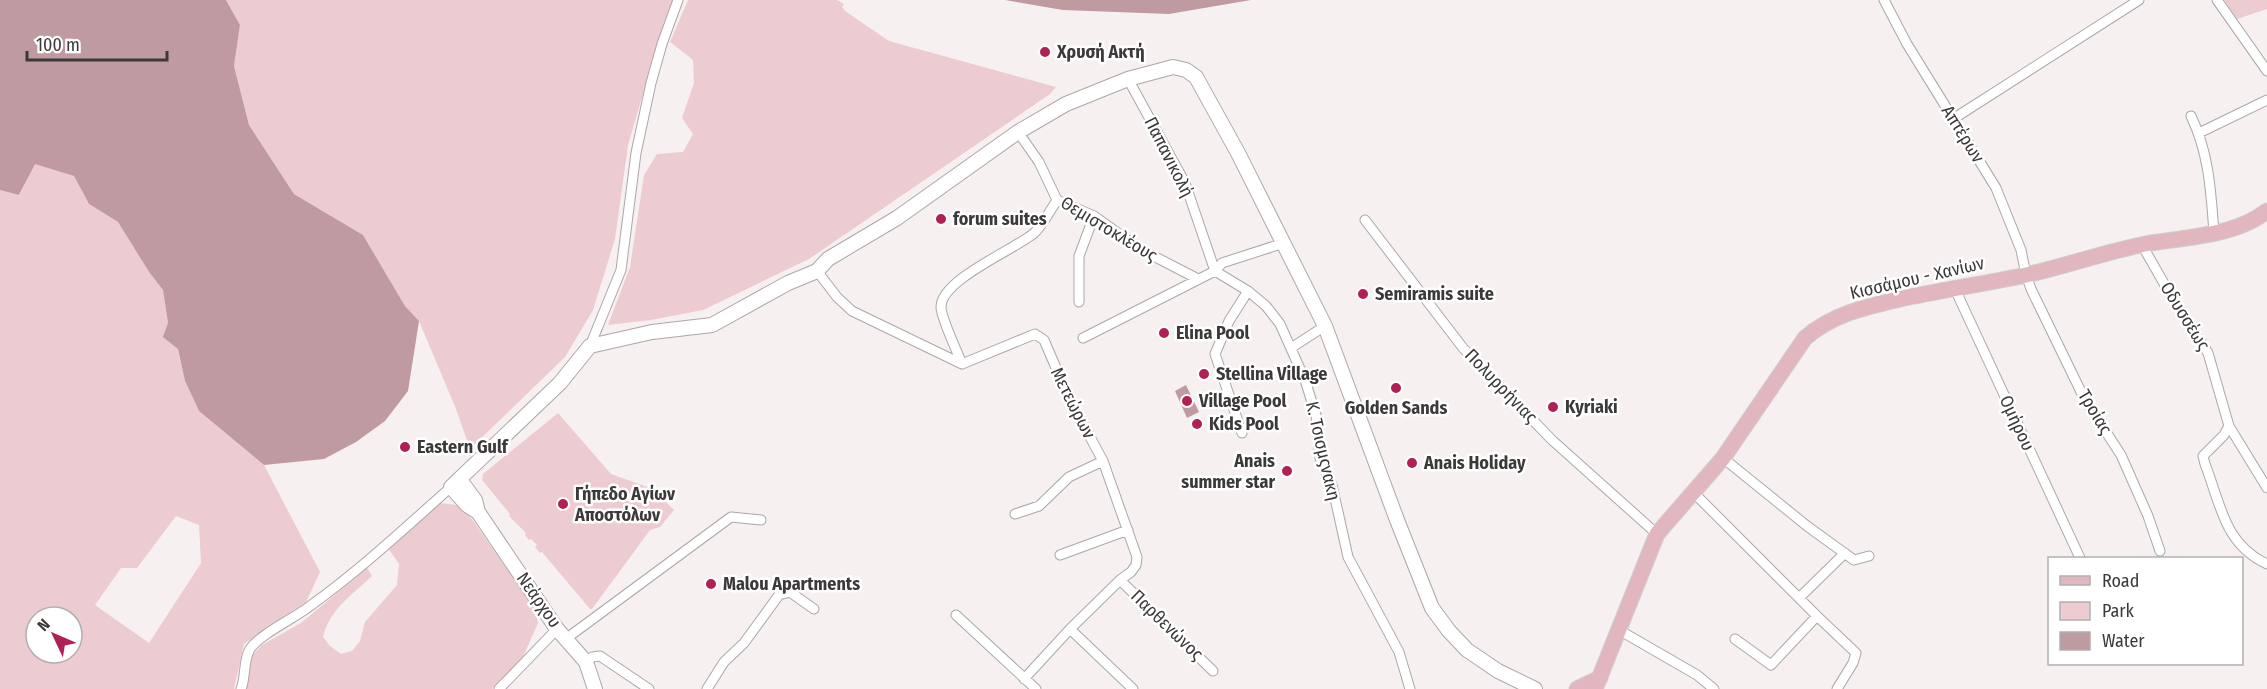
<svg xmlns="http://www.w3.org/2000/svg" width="2267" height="689" font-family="'Fira Sans Condensed',sans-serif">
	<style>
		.green { fill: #eccbd1; fill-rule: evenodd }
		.water { fill: #c09aa1 }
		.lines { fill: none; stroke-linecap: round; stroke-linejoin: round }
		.street-casing { stroke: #ada6a7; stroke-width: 11 }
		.secondary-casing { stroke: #ada6a7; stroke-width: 16 }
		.primary-casing { stroke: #d0cfcf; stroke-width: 17 }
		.street { stroke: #fff; stroke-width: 9 }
		.secondary { stroke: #fff; stroke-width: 14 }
		.primary { stroke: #e1b6bf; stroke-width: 15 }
		.poi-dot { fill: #b02055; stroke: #fff; stroke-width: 2 }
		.labels { text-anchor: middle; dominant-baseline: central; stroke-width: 5; stroke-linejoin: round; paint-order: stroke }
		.poi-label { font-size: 18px; font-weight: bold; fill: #3c3939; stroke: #fff; text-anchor: start }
		.street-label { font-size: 18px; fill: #3c3939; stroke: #fff }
	</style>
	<rect width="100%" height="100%" fill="#f7f0f1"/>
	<path class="green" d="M226 0H673L664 22 628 145 615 239 593 310 565 357 470 449 456 409 419 321 405 306 363 235 294 194 249 125 234 66 240 25Z
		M688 0H837L844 4 842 7 845 11 889 41 1056 87 1050 94 809 259 703 310 651 320 608 325 630 267 644 175 657 154 683 152 693 134 682 118 694 83 693 60 670 42Z
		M2224 0H2267V9L2237 19Z
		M34 163 74 176 89 204 118 222 149 272 163 290 168 323 178 349 185 381 199 411 264 465 320 572 306 602 244 644 234 689H0V190L20 195ZM176 516 199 525 201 563 149 643 95 605 121 568H137ZM36 617H72V653H36Z
		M558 413 611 474 653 489 674 510 660 527 650 530 592 609H590L542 552 540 553 535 547 537 545 531 539 529 540 525 535 526 533 509 516 510 514 482 480 483 474Z
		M440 503 456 505 469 515 535 609 538 623 523 657 492 689H246L252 656 262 645 301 623 367 568 372 576C353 594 329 610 323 637L330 646 341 654 352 651 360 641 365 622 397 585 399 564 388 548Z"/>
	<path class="water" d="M0 0H226L240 25 234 66 249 125 294 194 363 235 405 306 419 321 408 391 385 421 356 442 324 459 264 465 199 411 185 381 178 349 163 337 168 323 163 290 149 272 118 222 89 204 74 176 35 164 19 195 0 190Z
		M1005 0H1251L1169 14 1063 10Z
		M1186 385 1199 412 1187 418 1175 391Z"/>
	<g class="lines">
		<defs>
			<path id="street" d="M1884 0 1907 44 1996 188 2021 250 2026 275 2031 289 2084 398 2121 455 2148 516 2160 551
				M2217 0 2267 71
				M1128 79 1185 183 1215 271
				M2191 116C2209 153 2211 192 2214 233
				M1953 119 2139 0
				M1018 132 1039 162 1057 200 1094 216 1140 249 1198 279
				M2199 133 2267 100
				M1365 220 1463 348 1552 440 1657 534
				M2142 245 2170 294 2208 353 2229 426 2267 488
				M817 271 837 297 852 311 962 364 1035 334 1044 340 1069 398 1103 461 1137 557 1136 565 1131 572 1120 580 1070 629 1024 679
				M1215 271 1248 291 1266 306 1280 324 1305 380 1316 415 1320 458 1332 485 1348 557 1399 652 1410 689
				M1954 287 2080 558
				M1079 302V256L1094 216
				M1083 338 1215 271 1222 263 1284 243
				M590 346 621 270 636 153 651 83 662 44 678 0
				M1291 348 1325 326
				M962 364C957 351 941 318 941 307 941 280 1013 250 1033 234 1041 228 1051 209 1057 200
				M2229 426 2224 435 2203 456 2205 464C2221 505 2224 544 2267 564
				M1242 433 1215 354 1229 321 1248 291
				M1723 458 1807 526 1854 560 1869 556
				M1693 492 1817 616 1856 653 1853 663 1837 689
				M1015 514 1039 506 1069 477 1103 461
				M1060 555 1128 530
				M1120 580 1213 671
				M1799 598 1845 553
				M956 615 1036 689
				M1070 629 1133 689
				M1619 630 1697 675 1714 689
				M567 638 731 517 761 520
				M1735 639 1771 665 1817 616
				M586 662 592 657 600 656 649 689
				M241 689C246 677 243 660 250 649 260 634 295 618 310 606 360 570 405 528 451 487
				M499 689 557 629
				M707 689 724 662 744 643 779 595 790 592 814 609"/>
			<path id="secondary" d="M460 480 475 500 478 512 557 629 586 662 595 689
				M478 512 467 505 451 487 560 383 590 346 652 332 712 325 788 283 817 271 828 259 897 218 1018 132 1066 104 1128 79 1173 67 1186 70 1196 77 1238 153 1325 326 1397 520 1432 608 1449 631 1467 650 1498 671 1535 689"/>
			<path id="primary" d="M1577 689 1600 678
				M1595 689 1657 534 1723 458 1805 338C1833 314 1865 307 1900 299 1942 290 1984 284 2026 275 2066 266 2105 252 2145 244 2184 237 2234 237 2267 211"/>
		</defs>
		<use href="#street" class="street-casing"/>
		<use href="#secondary" class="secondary-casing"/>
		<use href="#primary" class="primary-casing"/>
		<use href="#street" class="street"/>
		<use href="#secondary" class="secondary"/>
		<use href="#primary" class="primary"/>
	</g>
	<g class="poi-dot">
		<circle cx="1045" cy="52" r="6"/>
		<circle cx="941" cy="219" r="6"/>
		<circle cx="1363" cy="294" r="6"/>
		<circle cx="1164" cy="333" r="6"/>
		<circle cx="1204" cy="374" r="6"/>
		<circle cx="1396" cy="388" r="6"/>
		<circle cx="1187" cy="401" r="6"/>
		<circle cx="1553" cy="407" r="6"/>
		<circle cx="1197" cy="424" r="6"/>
		<circle cx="405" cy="447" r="6"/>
		<circle cx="1412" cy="463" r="6"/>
		<circle cx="1287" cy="471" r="6"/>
		<circle cx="563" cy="504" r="6"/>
		<circle cx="711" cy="584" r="6"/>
	</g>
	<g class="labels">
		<g class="poi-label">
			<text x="1057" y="52">Χρυσή Ακτή</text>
			<text x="953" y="219">forum suites</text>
			<text x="1375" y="294">Semiramis suite</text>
			<text x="1176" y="333">Elina Pool</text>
			<text x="1216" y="374">Stellina Village</text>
			<text x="1199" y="401">Village Pool</text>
			<text x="1565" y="407">Kyriaki</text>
			<text x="1396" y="408" text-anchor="middle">Golden Sands</text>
			<text x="1209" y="424">Kids Pool</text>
			<text x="417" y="447">Eastern Gulf</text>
			<text x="1275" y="461" text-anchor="end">Anais<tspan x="1275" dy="21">summer star</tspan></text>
			<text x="1424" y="463">Anais Holiday</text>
			<text x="575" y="494">Γήπεδο Αγίων<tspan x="575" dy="21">Αποστόλων</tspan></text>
			<text x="723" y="584">Malou Apartments</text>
		</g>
		<g class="street-label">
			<text transform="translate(1963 134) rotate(58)">Απτέρων</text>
			<text transform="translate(1169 157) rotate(63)">Παπανικολή</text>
			<text transform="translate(1109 229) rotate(31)">Θεμιστοκλέους</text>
			<text transform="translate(1917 278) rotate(-13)">Κισσάμου - Χανίων</text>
			<text transform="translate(2185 316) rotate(58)">Οδυσσέως</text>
			<text transform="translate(1501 386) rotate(46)">Πολυρρήνιας</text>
			<text transform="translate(1073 403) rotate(63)">Μετεώρων</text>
			<text transform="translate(2095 412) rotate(59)">Τροίας</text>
			<text transform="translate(2017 423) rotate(65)">Ομήρου</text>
			<text transform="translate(1323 451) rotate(77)">Κ. Τσισμςνακη</text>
			<text transform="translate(539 600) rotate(55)">Νεάρχου</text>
			<text transform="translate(1167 625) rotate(44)">Παρθενώνος</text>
		</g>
	</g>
	<rect x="2048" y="557" width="195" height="108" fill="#ffffff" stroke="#b1b0b0" stroke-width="1.5"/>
	<rect x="2060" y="576" width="30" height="9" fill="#e1b6bf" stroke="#b1b0b0" stroke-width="1.5"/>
	<text x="2102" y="587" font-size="18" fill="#3c3939">Road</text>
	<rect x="2060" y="602" width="30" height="18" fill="#eccbd1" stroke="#b1b0b0" stroke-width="1.5"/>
	<text x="2102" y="617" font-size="18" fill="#3c3939">Park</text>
	<rect x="2060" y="632" width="30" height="18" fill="#c09aa1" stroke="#b1b0b0" stroke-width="1.5"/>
	<text x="2102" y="647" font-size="18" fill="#3c3939">Water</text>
	<g transform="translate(54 635) rotate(314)"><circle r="28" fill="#ffffff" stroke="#b1b0b0" stroke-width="1.5"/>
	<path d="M0-4.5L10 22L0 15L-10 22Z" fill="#b02055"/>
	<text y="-9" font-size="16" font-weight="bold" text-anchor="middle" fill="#3c3939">N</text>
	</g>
	<path d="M27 51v9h140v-9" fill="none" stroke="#3c3939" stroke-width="3"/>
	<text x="36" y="51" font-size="18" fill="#3c3939" stroke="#ffffff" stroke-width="4.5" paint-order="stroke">100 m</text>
</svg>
